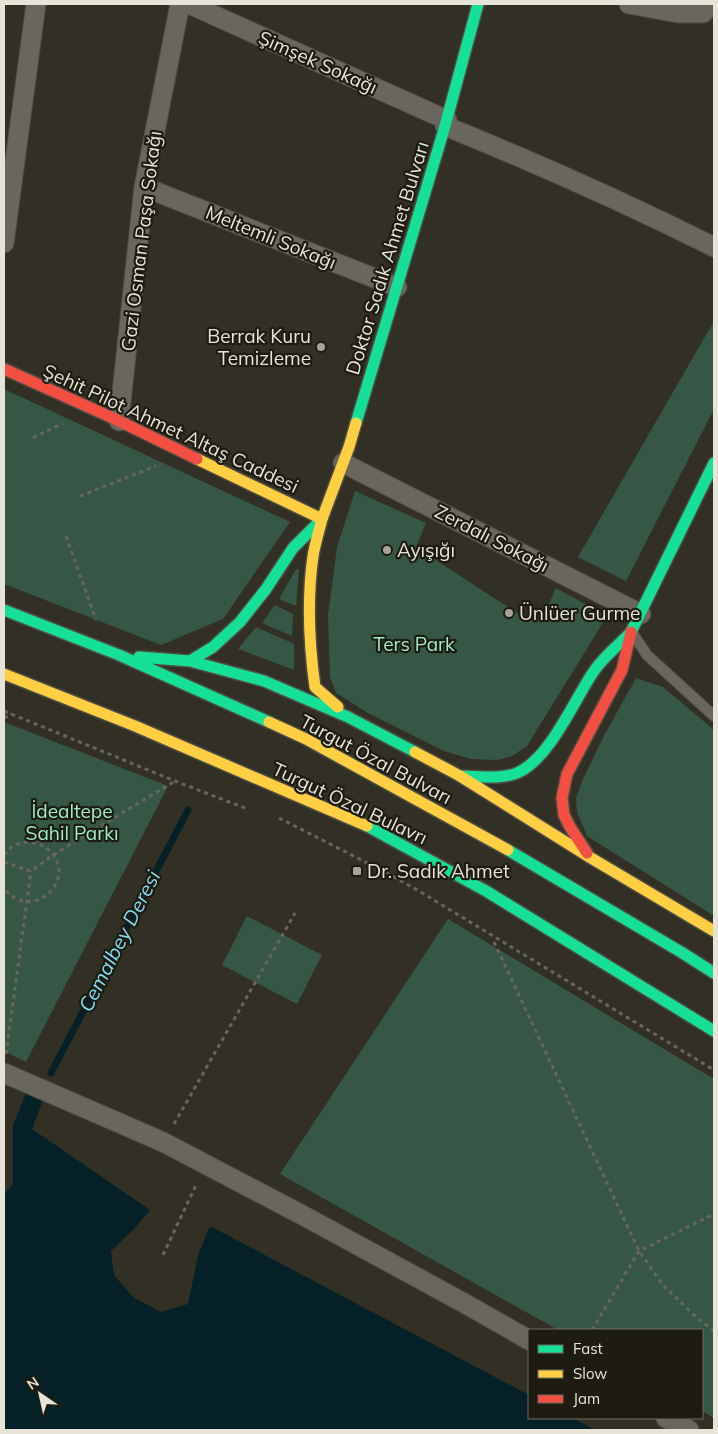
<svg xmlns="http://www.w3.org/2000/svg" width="718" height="1434" font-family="Mulish,sans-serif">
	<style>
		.green { fill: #365746 }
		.water { fill: #052127 }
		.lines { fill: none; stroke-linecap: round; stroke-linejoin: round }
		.stream { stroke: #052127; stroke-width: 7 }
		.lane-casing { stroke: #4f4d43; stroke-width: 12 }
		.street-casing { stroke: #4f4d43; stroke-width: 21 }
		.fast-casing { stroke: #4f4d43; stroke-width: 14 }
		.slow-casing { stroke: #4f4d43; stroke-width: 14 }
		.jam-casing { stroke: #4f4d43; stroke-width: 14 }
		.path { stroke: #68665c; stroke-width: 3; stroke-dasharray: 4 4; stroke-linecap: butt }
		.lane { stroke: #68665d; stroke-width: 10 }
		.street { stroke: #68665d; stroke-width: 19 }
		.fast { stroke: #16e098; stroke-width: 11 }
		.slow { stroke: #ffcf43; stroke-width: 11 }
		.jam { stroke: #f24e42; stroke-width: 11 }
		.poi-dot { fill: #a7a599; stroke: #1e1c12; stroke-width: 2 }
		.labels { text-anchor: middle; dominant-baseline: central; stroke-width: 4.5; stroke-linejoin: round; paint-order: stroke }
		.street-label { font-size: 19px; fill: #e6e4d7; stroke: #1e1c12 }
		.poi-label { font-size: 19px; fill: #e6e4d7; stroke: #1e1c12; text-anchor: start }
		.park-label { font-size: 19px; fill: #9eedc7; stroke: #1e1c12 }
		.water-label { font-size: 20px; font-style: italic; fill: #80dff4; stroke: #1e1c12 }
	</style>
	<rect width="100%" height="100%" fill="#323025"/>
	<path class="green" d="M714 321V409L626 581 578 557Z
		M4 389 290 522 223 619 161 645 4 584Z
		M355 491 426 523 416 547 523 617 545 613 556 588 607 616 527 746 512 756 498 760 471 759 444 751 368 713 336 693 330 677 328 615 337 547Z
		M296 569H299L296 606 279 599Z
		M275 605 293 614 292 636 262 623Z
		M256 627 294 644V670L238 649Z
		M636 678 663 687 714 730V916L587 836 577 812 576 798 582 781 605 734Z
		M4 722 168 786 26 1062 4 1051Z
		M247 916 322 955 297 1004 222 965Z
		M448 919 714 1079V1418L702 1411V1330H558L280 1174Z"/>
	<path class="water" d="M26 1093 43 1100 32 1129 150 1210 134 1229 111 1251 114 1275 133 1297 161 1312 188 1304 198 1255 210 1226 529 1395V1418H572L596 1430H4V1194L13 1184V1125Z"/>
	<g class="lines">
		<path class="stream" d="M51 1073 188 810"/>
		<defs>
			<path id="lane" d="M635 637 647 655 714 716"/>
			<path id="street" d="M189 4 447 120
				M629 4 678 13H703L711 4
				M445 126C536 163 626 203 714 247
				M144 187 397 287
				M4 243 36 4
				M119 421 144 187 180 4
				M343 463 641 614
				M4 1073 163 1142 306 1217 464 1303 529 1340
				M666 1418 689 1430"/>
			<path id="fast" d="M356 423 445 126 478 4
				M4 610 119 655 269 722
				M631 632 714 463
				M139 657 190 661 264 681 348 717 415 752
				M190 661 213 647 240 622 266 589 293 548 322 519
				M460 776C478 776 500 780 517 773 550 759 574 700 594 671 604 656 619 645 631 632
				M367 826 486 891 714 1031
				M508 850 681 952 714 973"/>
			<path id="slow" d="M197 459 322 519 349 447 356 423
				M322 519C319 531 315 544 313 556 307 599 309 644 315 687L338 707
				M4 674 135 726 367 826
				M269 722 306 739 508 850
				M415 752 460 776 591 858 714 931"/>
			<path id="jam" d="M4 369 113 418 197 459
				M587 853 570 827 564 815 562 798 567 774 622 670 631 632"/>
		</defs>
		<use href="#lane" class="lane-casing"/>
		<use href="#street" class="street-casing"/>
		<use href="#fast" class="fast-casing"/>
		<use href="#slow" class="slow-casing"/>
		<use href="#jam" class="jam-casing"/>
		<path class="path" d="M33 438 63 423
			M80 496 156 466
			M66 536 96 620
			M4 711 175 781 245 808
			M4 718 12 714
			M279 818 385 872 419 891 714 1070
			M4 855C11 845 22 840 34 843 41 844 46 847 51 852 77 880 33 923 4 889
			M4 862 31 871 53 855 175 781
			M494 942 639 1251 663 1285 696 1317 714 1331
			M6 1054 31 871
			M174 1124 295 913
			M163 1255 197 1183
			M592 1330 639 1251 714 1214"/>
		<use href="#lane" class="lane"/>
		<use href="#street" class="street"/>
		<use href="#fast" class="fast"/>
		<use href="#slow" class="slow"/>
		<use href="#jam" class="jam"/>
	</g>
	<g class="poi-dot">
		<circle cx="321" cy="347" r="5"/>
		<circle cx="387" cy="550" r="5"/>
		<circle cx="509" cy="613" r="5"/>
		<rect x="352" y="866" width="10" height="10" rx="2.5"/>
	</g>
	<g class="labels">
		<g class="street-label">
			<text transform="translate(318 62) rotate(24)">Şimşek Sokağı</text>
			<text transform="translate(271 237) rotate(22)">Meltemli Sokağı</text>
			<text transform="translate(141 241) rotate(-83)">Gazi Osman Paşa Sokağı</text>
			<text transform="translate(387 258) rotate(-73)">Doktor Sadık Ahmet Bulvarı</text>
			<text transform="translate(171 428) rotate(25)">Şehit Pilot Ahmet Altaş Caddesi</text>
			<text transform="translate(492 538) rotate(27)">Zerdalı Sokağı</text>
			<text transform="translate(376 759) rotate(28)">Turgut Özal Bulvarı</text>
			<text transform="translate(350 803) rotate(25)">Turgut Özal Bulavrı</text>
		</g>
		<g class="poi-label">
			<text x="311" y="336" text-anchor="end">Berrak Kuru<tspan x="311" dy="22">Temizleme</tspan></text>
			<text x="397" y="550">Ayışığı</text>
			<text x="519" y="613">Ünlüer Gurme</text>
			<text x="367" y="871">Dr. Sadık Ahmet</text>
		</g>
		<g class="park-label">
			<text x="414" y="644">Ters Park</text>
			<text x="72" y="811">İdealtepe<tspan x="72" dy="22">Sahil Parkı</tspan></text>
		</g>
		<g class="water-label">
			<text transform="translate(119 941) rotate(-63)">Cemalbey Deresi</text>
		</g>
	</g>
	<rect width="718" height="1434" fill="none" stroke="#e6e4d7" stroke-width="10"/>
	<rect x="528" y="1329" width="175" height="90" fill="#1e1c12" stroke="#6e6c61"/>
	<rect x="538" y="1345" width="25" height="8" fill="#16e098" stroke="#6e6c61"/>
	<text x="573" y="1354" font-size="15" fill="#e6e4d7">Fast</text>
	<rect x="538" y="1370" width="25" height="8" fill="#ffcf43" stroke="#6e6c61"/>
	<text x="573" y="1379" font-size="15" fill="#e6e4d7">Slow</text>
	<rect x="538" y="1395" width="25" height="8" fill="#f24e42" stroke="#6e6c61"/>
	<text x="573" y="1404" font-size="15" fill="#e6e4d7">Jam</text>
	<g transform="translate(40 1394) rotate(326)" stroke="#1e1c12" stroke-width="4" paint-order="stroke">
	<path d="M0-4L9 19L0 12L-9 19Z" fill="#e6e4d7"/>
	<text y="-8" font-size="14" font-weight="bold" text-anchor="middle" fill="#e6e4d7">N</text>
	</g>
</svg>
